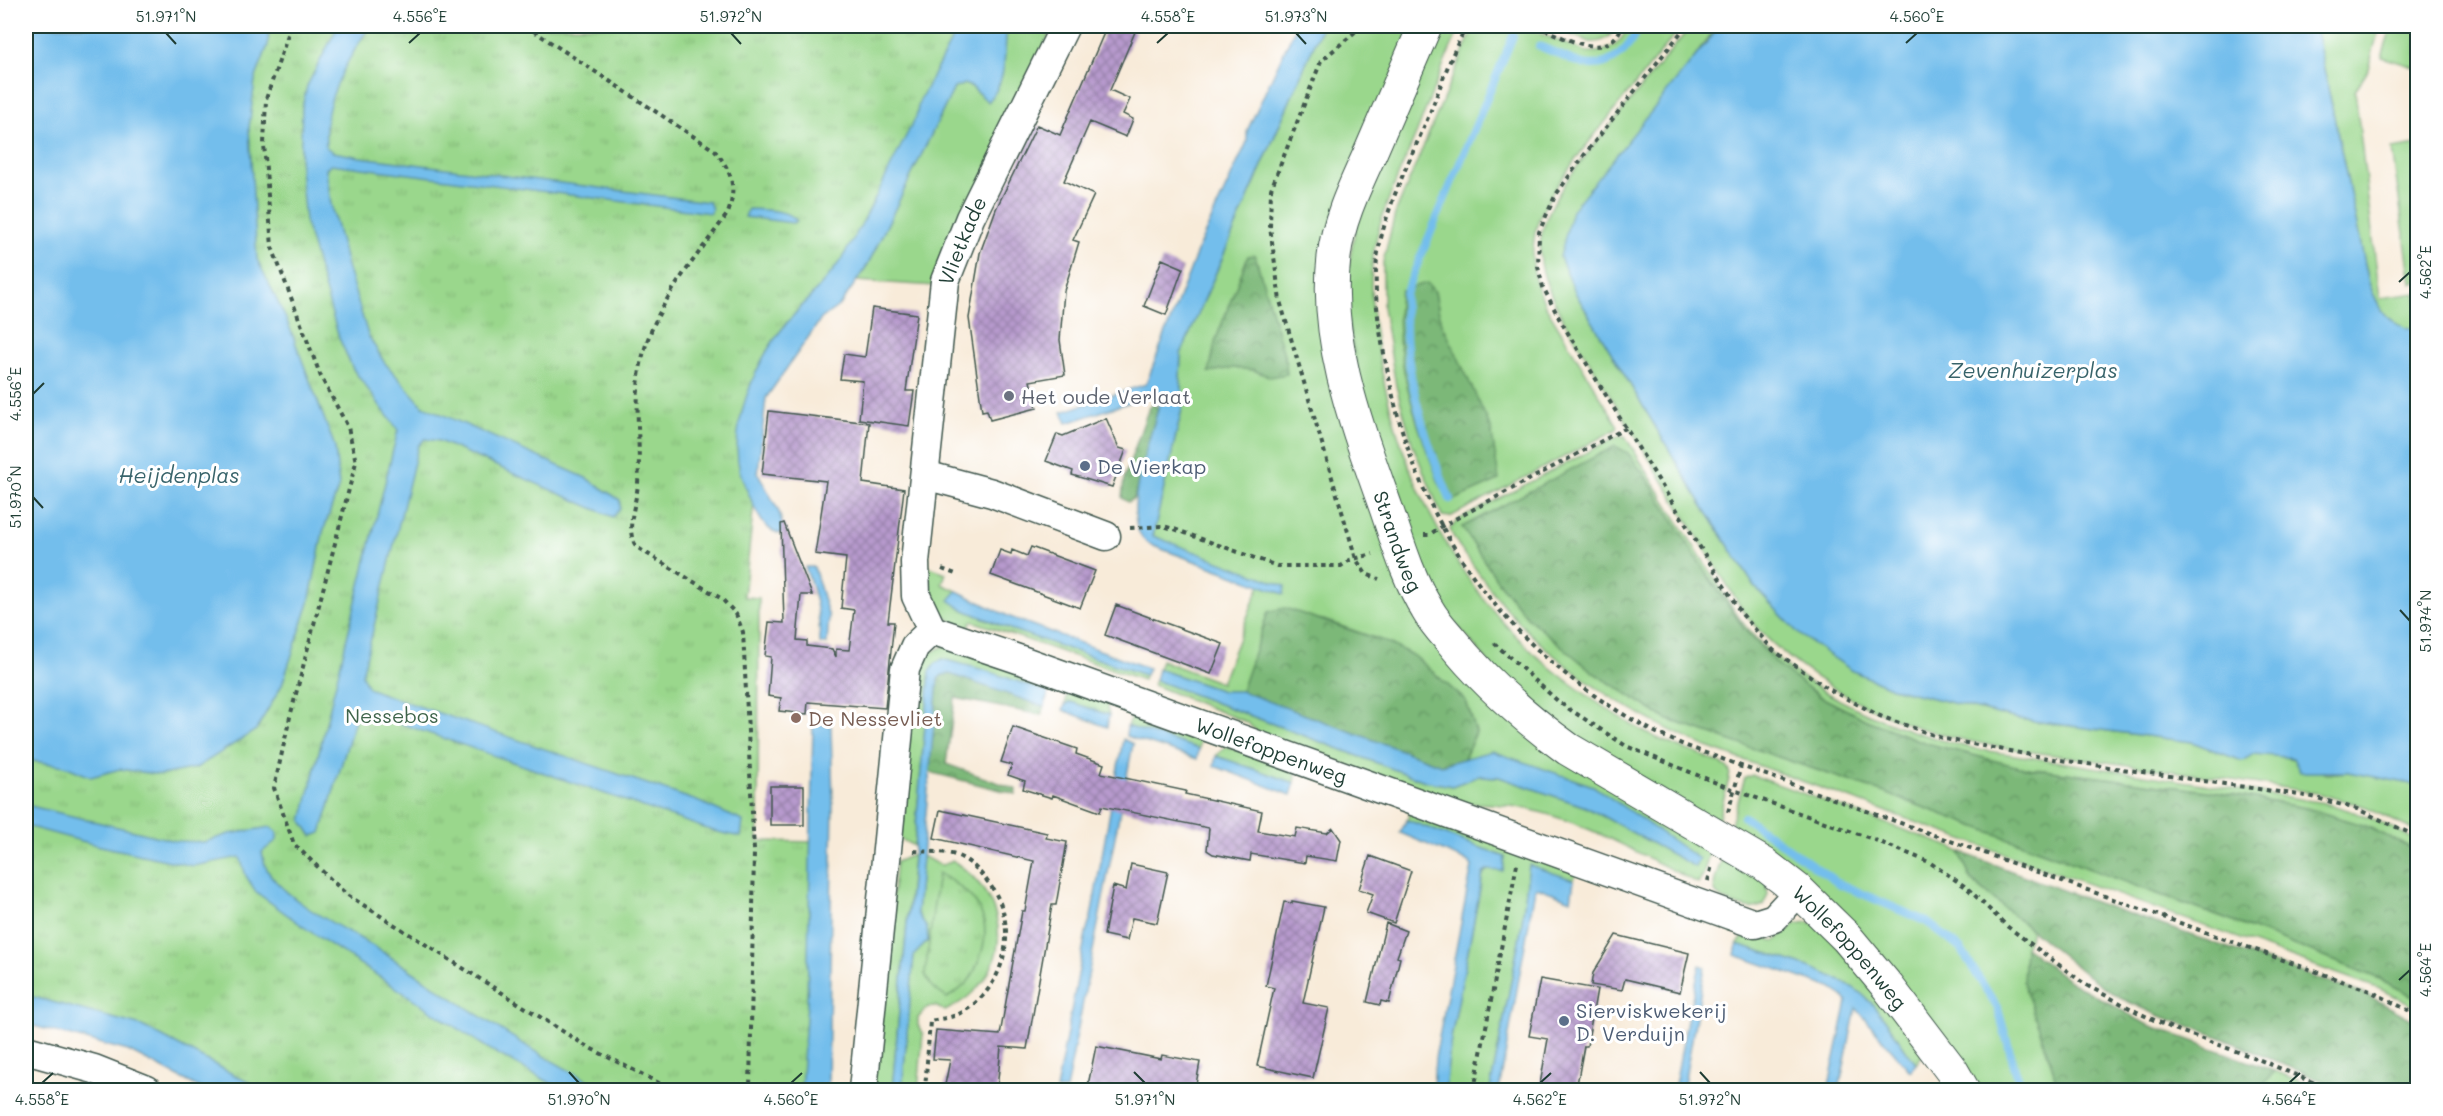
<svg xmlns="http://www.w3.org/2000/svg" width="2443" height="1116" font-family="Mali,sans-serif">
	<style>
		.grass { fill: #9ad78c; stroke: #5c8a60; stroke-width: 1.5; fill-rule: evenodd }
		.forest { fill: url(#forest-crowns); stroke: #4d7a56; stroke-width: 1.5 }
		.park { fill: url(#park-tufts); stroke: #5c8a60; stroke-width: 1.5 }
		.water { fill: #73beec; stroke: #497e90; stroke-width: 1.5 }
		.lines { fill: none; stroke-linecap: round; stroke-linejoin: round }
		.stream { stroke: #73beec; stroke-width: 8 }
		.building { fill: url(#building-cross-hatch) }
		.street-casing { stroke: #40574d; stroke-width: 31 }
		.secondary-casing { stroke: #40574d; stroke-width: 35 }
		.path { stroke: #40574d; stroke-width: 4; stroke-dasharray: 4.5 4.5; stroke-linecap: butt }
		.street { stroke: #fff; stroke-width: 28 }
		.secondary { stroke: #fff; stroke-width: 33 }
		.ticks { fill: none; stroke: #1f3d34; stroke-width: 2 }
		.worship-dot { fill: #6b7280; stroke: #fff; stroke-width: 2 }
		.service-dot { fill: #5c6f8a; stroke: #fff; stroke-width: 2 }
		.education-dot { fill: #8d6e63; stroke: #fff; stroke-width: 2 }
		.labels { text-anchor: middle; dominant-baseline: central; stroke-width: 6; stroke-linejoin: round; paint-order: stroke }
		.street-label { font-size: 20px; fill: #1f3d34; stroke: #fff }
		.worship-label { font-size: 20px; fill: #5b616d; stroke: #fff; text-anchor: start }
		.service-label { font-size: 20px; fill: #4e5e75; stroke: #fff; text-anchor: start }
		.park-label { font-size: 20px; fill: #3e644a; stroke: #fff }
		.education-label { font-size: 20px; fill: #785e54; stroke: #fff; text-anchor: start }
		.water-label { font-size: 21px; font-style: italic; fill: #38646b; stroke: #fff }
		.neatline { fill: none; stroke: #1f3d34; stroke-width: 2 }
		.ticks-label { font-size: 15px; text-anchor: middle; fill: #1f3d34 }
	</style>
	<defs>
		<pattern id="forest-crowns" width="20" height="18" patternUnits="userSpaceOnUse" patternTransform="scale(1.5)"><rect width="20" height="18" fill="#7bb878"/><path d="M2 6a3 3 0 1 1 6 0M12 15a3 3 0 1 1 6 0" fill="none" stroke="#649763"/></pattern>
		<pattern id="park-tufts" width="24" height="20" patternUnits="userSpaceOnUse" patternTransform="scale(1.5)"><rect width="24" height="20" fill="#9ad78c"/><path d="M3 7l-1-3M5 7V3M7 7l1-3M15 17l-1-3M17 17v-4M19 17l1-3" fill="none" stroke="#84b979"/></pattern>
		<pattern id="building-cross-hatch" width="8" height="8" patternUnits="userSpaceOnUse" patternTransform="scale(1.5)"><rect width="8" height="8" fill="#b79acd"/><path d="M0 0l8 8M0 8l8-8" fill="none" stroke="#947fa7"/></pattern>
	</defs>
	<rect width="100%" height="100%" fill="#fff"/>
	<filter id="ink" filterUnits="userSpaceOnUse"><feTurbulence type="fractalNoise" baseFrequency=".0167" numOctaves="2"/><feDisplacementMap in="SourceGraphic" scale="12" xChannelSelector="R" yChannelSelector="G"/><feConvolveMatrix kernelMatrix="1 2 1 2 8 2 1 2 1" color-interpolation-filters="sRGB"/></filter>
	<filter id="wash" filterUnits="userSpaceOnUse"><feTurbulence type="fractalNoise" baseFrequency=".008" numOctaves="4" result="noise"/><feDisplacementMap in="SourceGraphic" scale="24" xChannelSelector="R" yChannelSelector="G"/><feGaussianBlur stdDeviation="1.35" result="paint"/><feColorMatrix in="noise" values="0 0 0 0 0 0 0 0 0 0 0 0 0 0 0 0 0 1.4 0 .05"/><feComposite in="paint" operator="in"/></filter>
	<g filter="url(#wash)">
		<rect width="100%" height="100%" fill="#f8ebd9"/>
		<path class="grass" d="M1007 26H1053L936 286 857 281 868 264 954 88 964 84 972 87 981 96Z
			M1322 26H1413L1327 236 1410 602 1711 845 1703 876 1698 883C1622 846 1543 794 1454 805L1260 734 1246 722 1153 685 1155 680 1425 781 1452 786 1479 776 1499 777 1586 807 1694 866 1593 786 1492 752 1464 759 1476 732 1466 701 1414 656 1386 642 1324 620 1269 612 1241 691H1222L1158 669 1161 660 1221 683 1260 585 1284 594 1153 536 1184 400 1180 376 1181 354Z
			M1436 26H1461C1444 60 1431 96 1417 132 1399 175 1376 219 1372 266 1369 298 1374 331 1380 362 1403 487 1464 603 1566 680 1594 701 1624 722 1655 737 1678 749 1705 754 1727 767L1730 772 1729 779 1717 824 1599 754 1506 683 1428 591 1368 420 1343 298 1358 212Z
			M1474 26H1521L1587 52C1608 53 1620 46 1628 26H1682L1581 152 1552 193 1539 218 1535 233 1532 256 1535 280 1545 305 1618 426 1617 429 1450 517 1442 516 1413 446 1396 386 1383 307V262L1395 214ZM1435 292 1440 319 1449 502 1438 481 1414 412 1399 341Z
			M1549 26H1617C1610 37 1604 43 1590 42Z
			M1691 26H1720L1705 42 1560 257 1576 294 1701 503 1755 587 1799 634 1853 671 1892 688 2018 719 2192 742 2242 761 2254 754 2272 755 2294 759 2326 774 2349 772 2417 785V832L2361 805 2316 793C2248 782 2181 772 2113 763 2058 755 2002 750 1948 736 1875 718 1796 674 1747 617L1561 316C1551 294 1539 272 1540 247 1542 200 1591 150 1619 115 1643 85 1667 55 1691 26Z
			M2315 26H2380L2367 72 2355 91 2380 298 2417 293V328C2390 331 2377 305 2369 283Z
			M2392 26H2417V68L2382 57Z
			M2417 145 2418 282 2411 283 2392 149Z
			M1618 436H1625C1652 481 1680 524 1708 568 1722 590 1734 614 1751 633 1806 695 1897 731 1976 749L2325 803C2358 812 2388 824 2417 841V851L2366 826 2306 808 2215 792 2019 767 1926 743 1866 720 1821 697 1781 668 1745 630 1710 579 1462 527 1499 583 1528 618 1594 673 1666 719 1885 793 2274 937 2380 979 2417 998V1008L2380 989 1707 747C1615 708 1531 651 1475 568 1467 556 1454 542 1450 529L1458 520Z
			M927 566 946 573 942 584 957 591 950 600 962 609 1010 629 1145 675 1143 680 972 621 969 627C953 627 931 607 928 591 927 583 928 574 927 566Z
			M946 645 1052 678 1048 692 984 670 943 659 935 664 930 671 914 846 898 838 912 684 923 656Z
			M1068 690 1108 702 1107 708 1109 715 1071 702 1065 705Z
			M1135 711 1200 736 1199 749 1127 726Z
			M1226 746 1294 771 1296 775 1295 783 1216 756Z
			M1752 775 1951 847 1960 852 1971 880 2032 931 2025 947 2058 1090H1976L1729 830 1745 778Z
			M1410 812 1576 872 1574 880 1529 866 1521 930 1490 1090H1445L1451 1038 1483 874 1505 857 1407 820Z
			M1724 853 1766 880 1768 894 1763 905C1753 911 1746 908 1736 905 1702 895 1716 879 1724 853Z
			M913 855 892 1090H871L896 862Z
			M922 856C934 860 939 871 952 860 1016 901 1014 979 945 1011L935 1006 928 1007 918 1018V1025L923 1034 918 1090H902L914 954 928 941 927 928 917 913Z
			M1808 922 1821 925 1924 1053 1916 1064C1900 1043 1884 1014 1865 997 1839 972 1773 956 1737 944L1747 933 1775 941 1795 924Z
			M2275 1071 2321 1090H2258Z"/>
		<path class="forest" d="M1255 255 1285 358 1287 374 1270 377 1253 370 1234 368 1209 372 1216 339 1248 256Z
			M1427 283 1435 292 1440 319 1491 428 1499 480 1449 502C1422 448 1389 350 1401 290Z
			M1153 403 1158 409 1134 498 1128 502 1122 498 1124 479 1148 410Z
			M1615 446 1628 453 1648 480 1710 579 1745 630 1781 668 1821 697 1866 720 1926 743 2019 767 2215 792 2306 808 2366 826 2417 851V998L2380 979 2274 937 1885 793 1666 719 1594 673 1528 618 1499 583 1462 527Z
			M1285 608 1386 642 1414 656 1466 701 1476 732 1464 759 1441 765 1241 691 1268 612Z
			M950 674 1045 707 1041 715 955 698 946 764 1016 789V794L929 772 938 679 942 675Z
			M1960 852 2097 903 2369 996 2417 1022V1090H2343L2220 1037 2160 1016 2120 998 2084 973 1971 880Z
			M2025 947 2068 980 2146 1024 2275 1071 2258 1090H2058L2052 1066 2023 982Z"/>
		<path class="park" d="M26 26H976L874 226 760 382 755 493 744 597 759 598 758 841 821 842 809 1090H233L26 1010Z
			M938 873C975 893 996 917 979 960 971 982 966 986 947 998L932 987 925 974Z"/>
		<path class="water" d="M26 26H269L268 45 255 80 249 128 257 259 288 323 335 447 339 486 323 532 309 603 282 685 256 730 196 768 161 775 120 769 91 777 65 766 26 760Z
			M338 26H370C352 53 332 85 327 118 325 127 326 137 326 147L333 152 360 157 709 202 712 209 710 213 331 164 326 169 331 204 347 266 368 335 384 362 423 406 586 478 620 500V509L613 517 439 441 425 439 418 446 362 675 368 688 386 695 697 801 743 821 741 837 713 831 364 711 356 716 321 833 312 836 302 821 398 430 353 369 339 338 305 221 300 169 302 107 307 86Z
			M959 26H1007C1004 51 1008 81 988 102L972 87 964 84 954 88 868 264 841 304 821 319 766 398 758 473 779 512 785 534C766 534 758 516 752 502 748 492 743 482 740 472 728 425 756 360 786 324 804 302 826 283 842 258 870 214 891 163 916 117L919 102Z
			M1296 26H1322L1181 354 1180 376 1184 400 1153 536 1285 586 1284 594 1156 547C1151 545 1143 541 1141 536 1123 508 1150 440 1158 409L1159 400 1155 394 1067 423 1062 412 1146 384 1200 244 1247 142V131Z
			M1720 26H2315L2369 283C2377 305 2390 331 2417 328V785L2349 772H2300L2293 758 2254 754 2242 761 2192 742 2018 719 1892 688 1853 671 1799 634 1755 587 1701 503 1576 294 1560 257 1572 210Z
			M748 209C763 210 787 209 797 221L793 223 745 217Z
			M805 567H814L829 617 827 644H820C820 615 815 593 805 567Z
			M957 591 1010 617 1148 668 1145 675 1010 629 962 609 949 600Z
			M942 659 984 670 1048 692 1045 707 950 674 942 675 938 679 917 913 927 928 928 941 914 955 902 1090H892L930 671 935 664Z
			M1158 669 1222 691H1241L1441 765 1492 751 1593 786 1699 859 1695 867 1586 807 1499 777 1479 776 1452 786 1425 781 1155 680Z
			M1071 702 1109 715 1107 727 1063 710 1065 705Z
			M821 724 831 726 833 804 828 1083 827 1090H801L807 1003 813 725Z
			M1127 726 1199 749 1197 759 1126 736Z
			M1123 739 1133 744 1066 1090H1056L1086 933 1091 917Z
			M1216 756 1295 783 1291 795 1214 766Z
			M26 805 176 841 205 842 229 834 270 827 277 832V840L262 852C264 862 265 869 272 877 301 911 344 927 381 951 456 999 527 1052 608 1090H563L489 1049 308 930 256 892 246 876 240 857 193 866 96 845 26 826Z
			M1407 820 1505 857 1503 871 1486 870 1483 874 1451 1038 1445 1090H1433L1435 1058 1472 866 1469 862 1400 833Z
			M1529 865 1574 880 1571 900 1537 887 1535 889 1499 1090H1490L1521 930Z
			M1737 944C1773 956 1839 972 1865 997 1884 1014 1900 1043 1916 1064L1910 1071 1856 1008 1839 1090H1828L1847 1002 1843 996 1831 988 1735 955Z
			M1700 965 1705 967 1683 1090H1674L1687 1020Z
			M26 995 142 1026 263 1090H204L128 1051 26 1024Z"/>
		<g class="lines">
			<path class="stream" d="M1539 46C1553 51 1568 60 1583 64 1611 70 1630 49 1639 26
				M1450 499C1422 433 1402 366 1405 294L1513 36
				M1744 817 1838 883 1927 922 1961 949 1998 1009 2021 1090"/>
		</g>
		<g id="blocks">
			<path class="building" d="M1107 26H1121L1135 32 1110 90 1130 99 1123 114 1133 119 1126 137 1090 122 1064 181 1094 195 1073 240 1079 242 1064 291 1060 340 1065 375 1030 381 1037 408 990 420 987 410 982 411 969 318 980 253 996 209 1037 125 1060 135Z
				M1162 259 1183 268 1166 315 1144 306Z
				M872 308 917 314 906 391H914L909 426 859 419 863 381 840 379 844 354 865 357Z
				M769 411 869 423 863 483 904 489 888 622H894L885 708 808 702 807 714 779 711 781 698 768 696 771 657 765 656 769 622 784 623 781 524 784 523 812 595H801L797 640 807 641V646L832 649 836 657V649L849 650 854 610 841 608 846 558 815 554 826 481 762 474Z
				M1106 418 1119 448 1126 450 1112 487 1072 475 1073 471 1046 461 1057 434 1063 436Z
				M1031 547 1095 571 1080 608 991 575 1000 550 1011 554 1012 550 1027 556Z
				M1116 605 1223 644 1211 674 1105 635Z
				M1013 727 1077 749 1076 754 1104 764 1101 773 1186 791 1185 794 1262 811 1258 831 1295 837 1297 828 1327 833 1333 828 1341 840 1337 861 1306 856 1305 863 1251 854 1250 861 1213 854 1207 850 1209 828 1102 806 1100 812 1053 795 1052 798 1023 789 1025 781 1008 775 1012 765 1001 762Z
				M770 786H804V825H770Z
				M940 810 1047 833 1046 838 1067 842 1056 905H1052L1027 1049 1001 1047 997 1090H944L950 1060 933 1059 936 1030 1000 1035 1022 911H1025L1034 861 934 838Z
				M1370 856 1411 871 1394 923 1366 913 1373 894 1359 889Z
				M1131 864 1168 872 1157 923 1132 918 1127 940 1104 935 1113 886 1126 890Z
				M1292 901 1324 907 1303 1003 1329 1008 1313 1078 1257 1066 1274 988 1266 986 1284 902 1292 903Z
				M1386 923 1406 931 1397 957 1400 958 1389 1003 1381 1001 1380 1005 1367 1002Z
				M1616 935 1689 953 1680 992 1625 979 1622 990 1591 985 1593 973Z
				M1540 979 1597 989 1587 1046H1584L1576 1090H1539L1548 1039 1529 1036Z
				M1096 1046 1161 1059 1162 1055 1200 1062 1195 1090H1087Z"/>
		</g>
	</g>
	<g filter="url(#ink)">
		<use href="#blocks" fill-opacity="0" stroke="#40574d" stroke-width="1.5"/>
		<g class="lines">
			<defs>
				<g id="street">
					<path d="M925 475 992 493 1106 536"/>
					<path id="s1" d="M932 630 1024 661 1755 924 1774 918 1799 891"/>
					<path id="s2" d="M932 630 916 596 915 562 945 281 970 218 1065 26"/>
					<path d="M26 1050 94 1069 147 1090"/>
					<path d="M863 1090 905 669 915 646 932 630"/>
				</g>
				<g id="secondary">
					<path id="s3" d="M1425 26C1407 67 1389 109 1371 151 1356 184 1338 220 1334 257 1324 343 1358 429 1386 508 1398 543 1408 578 1427 609 1433 620 1441 629 1449 638 1483 681 1524 717 1568 749L1764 864 1799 891 1847 938 1888 987 1952 1071 1963 1090"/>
				</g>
			</defs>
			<use href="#street" class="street-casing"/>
			<use href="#secondary" class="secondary-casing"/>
			<path class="path" d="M291 26 266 99 264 144 272 247 321 377 348 427 356 462 290 717 274 788 294 844 346 894 586 1046 673 1090
				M526 26 714 150C732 170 737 188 728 213 692 264 646 313 639 377 635 412 641 448 638 483 637 503 623 533 638 548L722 599 736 614 743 632 754 851 750 1090
				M1362 26 1321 61 1271 189 1270 227 1280 301 1356 559 1366 574 1379 579
				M1467 26C1451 53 1441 86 1429 115 1410 161 1384 209 1377 259 1372 303 1383 349 1392 392 1426 543 1518 661 1655 732 1682 746 1713 755 1741 766
				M1536 26C1563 36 1607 65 1622 26
				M1686 26 1585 154 1555 196 1539 232 1538 267 1543 287 1560 320 1626 428 1741 613 1773 650 1830 690 1880 716 1945 739 2047 758 2313 797 2357 809 2418 837
				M1130 528 1163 526 1174 529 1277 566H1341L1350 560 1373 554
				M1424 535H1429L1442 526 1626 428
				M942 569 958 575
				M1494 643 1560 703 1626 746 1734 790 1870 838 1929 862 1966 887 2008 927 2086 985 2141 1014 2174 1029 2258 1059 2331 1090
				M1728 812 1741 766 2370 991 2418 1015
				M914 851C927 852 943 851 955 855 968 859 979 870 987 881 1022 923 1007 991 957 1015 949 1018 938 1019 930 1021L925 1090
				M1708 881 1712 865
				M1474 1090 1517 864"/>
			<use href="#street" class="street"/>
			<use href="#secondary" class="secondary"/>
		</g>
	</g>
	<path class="ticks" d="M166 33 176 44M731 33 741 44M1296 33 1306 44M409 43 420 33M1157 43 1168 33M1906 43 1917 33M2399 282 2410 272M33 394 44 383M33 497 43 508M2400 610 2410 621M2399 980 2410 970M569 1072 579 1083M1134 1072 1145 1083M1700 1072 1710 1083M42 1083 53 1073M791 1083 802 1073M1540 1083 1551 1073M2289 1083 2300 1073"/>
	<circle class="worship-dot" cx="1009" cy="396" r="6"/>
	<g class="service-dot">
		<circle cx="1085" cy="466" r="6"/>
		<circle cx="1564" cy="1021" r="6"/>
	</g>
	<circle class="education-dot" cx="796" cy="718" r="6"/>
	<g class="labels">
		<g class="street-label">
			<text stroke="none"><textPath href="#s2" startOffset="398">Vlietkade</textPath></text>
			<text stroke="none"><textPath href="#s3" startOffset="543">Strandweg</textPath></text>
			<text stroke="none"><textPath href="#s1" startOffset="360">Wollefoppenweg</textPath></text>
			<text stroke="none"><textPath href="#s3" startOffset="1164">Wollefoppenweg</textPath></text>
		</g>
		<g class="worship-label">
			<text x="1021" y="396">Het oude Verlaat</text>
		</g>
		<g class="service-label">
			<text x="1097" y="466">De Vierkap</text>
			<text x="1576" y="1010">Sierviskwekerij<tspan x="1576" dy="23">D. Verduijn</tspan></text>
		</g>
		<g class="park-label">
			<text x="392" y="715">Nessebos</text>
		</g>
		<g class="education-label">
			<text x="808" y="718">De Nessevliet</text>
		</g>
		<g class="water-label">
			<text x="2033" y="369">Zevenhuizerplas</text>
			<text x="179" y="474">Heijdenplas</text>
		</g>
	</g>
	<rect width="2443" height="1116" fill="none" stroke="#fff" stroke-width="66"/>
	<rect x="33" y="33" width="2377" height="1050" class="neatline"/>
	<g class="ticks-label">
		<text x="166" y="22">51.971°N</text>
		<text x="420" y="22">4.556°E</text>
		<text x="731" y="22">51.972°N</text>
		<text x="1168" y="22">4.558°E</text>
		<text x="1296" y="22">51.973°N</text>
		<text x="1917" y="22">4.560°E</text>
		<text transform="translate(2426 272) rotate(-90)" y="5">4.562°E</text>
		<text transform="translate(16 394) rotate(-90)" y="5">4.556°E</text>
		<text transform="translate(16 497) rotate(-90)" y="5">51.970°N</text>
		<text transform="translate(2426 621) rotate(-90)" y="5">51.974°N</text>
		<text transform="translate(2426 970) rotate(-90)" y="5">4.564°E</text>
		<text x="42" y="1105">4.558°E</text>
		<text x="579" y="1105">51.970°N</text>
		<text x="791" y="1105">4.560°E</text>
		<text x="1145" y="1105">51.971°N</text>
		<text x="1540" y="1105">4.562°E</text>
		<text x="1710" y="1105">51.972°N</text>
		<text x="2289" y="1105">4.564°E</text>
	</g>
</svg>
